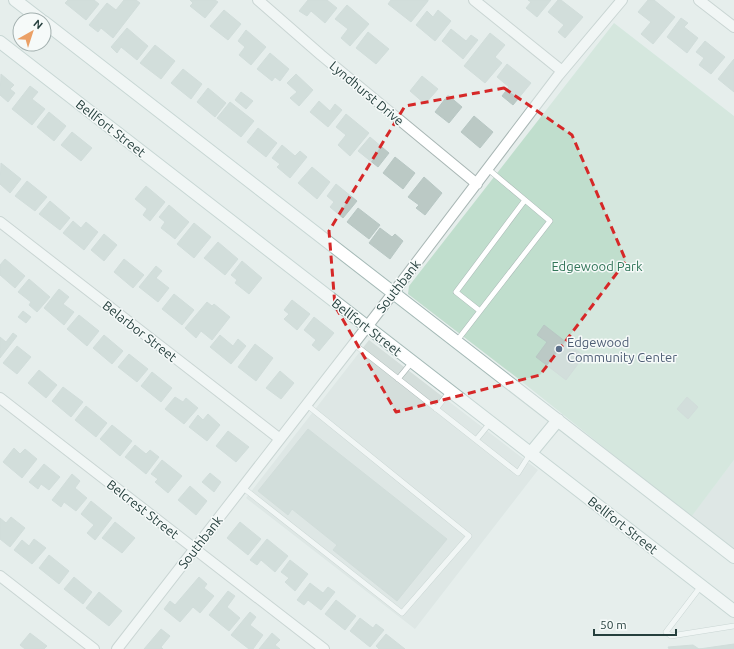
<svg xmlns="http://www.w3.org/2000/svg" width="734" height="649" font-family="Ubuntu,sans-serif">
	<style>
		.built { fill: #d4dedb }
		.green { fill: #c0decd }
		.building { fill: #bbc9c5; stroke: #b8c7c4 }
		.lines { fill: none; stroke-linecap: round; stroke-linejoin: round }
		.lane-casing { stroke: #a8b6b4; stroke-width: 6 }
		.street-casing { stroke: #a8b6b4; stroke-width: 12 }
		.secondary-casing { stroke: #a4b9b6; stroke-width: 14 }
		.lane { stroke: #fff; stroke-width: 5 }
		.street { stroke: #fff; stroke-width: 10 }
		.secondary { stroke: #fff; stroke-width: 12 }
		.marked { fill: none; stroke: #d62828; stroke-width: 3; stroke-dasharray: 8 5; stroke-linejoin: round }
		.service-dot { fill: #5c6f8a; stroke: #f6faf9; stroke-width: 1.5 }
		.labels { text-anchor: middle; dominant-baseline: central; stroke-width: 3; stroke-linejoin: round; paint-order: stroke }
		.street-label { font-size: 13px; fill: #253f3d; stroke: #f6faf9 }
		.park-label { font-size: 13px; fill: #317558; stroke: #f6faf9 }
		.service-label { font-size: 13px; fill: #4e5e75; stroke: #f6faf9; text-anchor: start }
	</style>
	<rect width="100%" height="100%" fill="#e6eeec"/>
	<path class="built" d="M369 340 538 470 415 629 246 498Z
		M734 460V550L691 516Z"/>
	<path class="green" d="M614 23 734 116V460L691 517 516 377 408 294 409 286Z"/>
	<path class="building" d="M68 0H94L99 4 86 20 65 3Z
		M124 0H136L140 3 113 38 101 28 98 32 89 25 107 3 116 10Z
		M190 0H215L218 2 205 18 190 6 193 3Z
		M308 0H327L337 8 325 23 311 11 307 16 299 11Z
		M391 0H428V1L411 22 388 4Z
		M528 0H551L537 17 526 8 531 2Z
		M558 0H561L583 17 565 38 558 32 564 25 548 12Z
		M648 0H654L675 17 653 44 641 34 651 22 638 12Z
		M347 5 369 24 350 46 341 38 348 29 335 19Z
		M224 10 241 24 228 40 210 26Z
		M438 10 451 21 435 41 416 25 427 11 433 17Z
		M681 18 688 23 684 27 698 38 687 53 667 37Z
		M127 28 148 46 137 60 121 47 117 53 111 47Z
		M451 29 466 41 471 35 478 40 463 59 442 41Z
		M246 30 266 47 251 65 239 55 245 47 238 41Z
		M368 32 389 49 376 64 356 48Z
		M490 33 505 45 495 57 502 63 485 83 464 66Z
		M705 41 725 57 711 74 699 65 704 58 696 52Z
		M155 45 175 61 161 79 140 63Z
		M270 53 289 69 280 81 275 77 272 81 257 69Z
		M734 59V92L718 79Z
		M507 64 531 83 513 105 502 96 509 87 497 77Z
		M183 69 202 84 191 99 171 83Z
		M1 74 14 85 10 89 15 93 8 102 0 95Z
		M296 74 313 90 299 106 290 98 297 92 287 83Z
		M422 76 438 89 425 104 410 91Z
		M30 86 38 92 32 99 45 109 32 125 12 109Z
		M208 88 226 103 215 117 197 102Z
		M241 92 253 101 246 109 235 100Z
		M448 95 462 107 449 123 435 112Z
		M319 101 330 111 335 104 342 110 328 127 310 112Z
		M230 102 254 121 241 137 217 118Z
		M49 112 66 126 54 141 37 127Z
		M346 114 369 133 350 156 338 145 346 135 336 127Z
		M474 116 493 132 480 148 461 132Z
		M258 128 277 143 266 157 247 142Z
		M72 132 92 148 81 161 61 145Z
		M370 137 389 153 378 167 358 151Z
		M282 145 295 156 300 151 307 157 290 178 277 167 280 164 272 158Z
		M395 157 415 173 403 189 383 173Z
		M1 163 21 179 10 193 0 184Z
		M312 167 330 182 317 199 298 183Z
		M424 177 442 193 425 215 416 208 419 205 408 197Z
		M27 181 47 197 35 211 15 196Z
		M336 184 357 201 343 218 330 207 334 202 327 196Z
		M146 186 165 202 150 221 143 215 147 209 135 199Z
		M50 201 70 218 60 230 39 214Z
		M169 205 189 222 175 239 161 228 165 222 159 217Z
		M358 208 380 225 369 239 347 222Z
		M73 221 81 228 86 222 98 232 84 250 63 233Z
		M194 223 211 237 194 258 177 244Z
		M380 228 392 237 395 234 403 241 390 259 369 243Z
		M104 234 117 245 104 261 91 250Z
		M218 242 238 259 225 275 204 258Z
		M5 259 25 276 15 288 0 275V265Z
		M124 259 144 275 133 288 114 272Z
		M242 261 262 278 249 294 235 283 237 280 231 275Z
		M156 266 162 271 156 278 169 288 158 302 139 287Z
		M29 279 50 297 37 312 29 305 31 302 18 292Z
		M59 289 69 297 63 304 74 312 64 325 44 308Z
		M174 294 194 310 182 325 162 309Z
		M292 300 310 314 297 330 284 319 289 314 284 310Z
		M207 302 212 306 214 304 230 317 212 340 201 331 196 338 185 328Z
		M23 311 31 317 26 323 18 317Z
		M79 315 99 331 87 346 67 329Z
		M314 317 334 333 319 351 312 345 316 340 304 330Z
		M544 325 584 356 566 380 536 357 547 342 537 335Z
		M13 333 17 336 0 358V337L6 342Z
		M104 335 123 351 112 364 93 348Z
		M220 335 233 346 238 339 246 346 231 364 210 347Z
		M255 344 273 358 256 381 238 367Z
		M17 346 31 357 17 374 3 363Z
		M129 354 148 369 137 382 118 367Z
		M39 370 57 385 46 398 28 383Z
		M280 371 294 383 281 399 266 388Z
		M152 372 172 388 161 402 141 386Z
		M63 387 83 402 71 417 52 401Z
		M175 397 183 402 186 398 198 408 184 424 165 409Z
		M687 397 698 407 688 419 677 409Z
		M86 406 107 423 96 437 75 420Z
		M208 414 220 425 207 441 189 427 198 415 203 420Z
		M112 425 132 441 120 456 100 439Z
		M308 429 447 539 397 601 333 550 337 545 292 509 288 515 258 491Z
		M228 431 249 447 236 462 216 446Z
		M135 445 146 454 150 450 159 457 146 474 125 457Z
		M14 448 20 454 25 449 37 459 22 478 3 462Z
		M162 460 182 476 168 493 155 482 158 479 151 474Z
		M44 464 60 477 49 490 41 484 38 489 29 482Z
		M210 473 221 482 214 492 202 482Z
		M72 474 80 481 75 488 87 498 76 511 64 502 61 507 52 500Z
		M190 486 207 501 196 515 178 500Z
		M91 501 112 518 95 540 87 533 94 525 81 514Z
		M11 517 25 528 10 547 0 539V518L6 523Z
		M115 522 135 538 122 553 102 538Z
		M240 522 261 539 248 555 227 538Z
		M34 539 46 548 32 564 14 550 22 540 29 546Z
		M267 539 288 556 275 572 261 560 257 565 250 560Z
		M49 555 69 571 59 584 39 568Z
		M290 560 308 574 295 591 285 582 289 578 281 572Z
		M74 577 92 592 83 604 64 589Z
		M199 577 207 584 204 588 214 596 200 613 193 607 180 622 164 609 170 601 175 605Z
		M310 583 323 593 328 587 335 592 321 610 308 600 304 605 297 600Z
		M228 591 235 596 227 607 240 618 229 631 209 615Z
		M99 592 122 611 109 626 86 608Z
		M336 600 356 616 345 630 325 614Z
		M250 612 256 617 250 625 263 635 253 649H249L231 635Z
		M360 618 373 628 376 624 384 630 370 647 350 631Z
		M161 629 170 636 161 647 163 649H144Z
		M30 633 47 646 44 649H25L20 645Z
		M272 633 280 640 275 645 280 649H259Z
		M386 634 405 649H379L376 646Z
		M734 644V649H669L668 647 693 645 699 649Z"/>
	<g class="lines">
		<defs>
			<path id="lane" d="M488 169 525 200
				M525 200 550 221 480 311 456 292Z
				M456 342 480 311
				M354 344 518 473 530 454
				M398 379 412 362
				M436 409 450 391
				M476 440 490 423
				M242 487 402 613 469 536 307 405
				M701 586 666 632 671 636 734 626"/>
			<path id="street" d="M258 0 321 55 477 184
				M474 0 562 71
				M699 0 734 27
				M0 222 280 439
				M0 398 324 649
				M0 576 94 649
				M117 649 394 292 558 76 622 0"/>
			<path id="secondary" d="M15 0 41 20
				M44 22 734 557
				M0 42 734 611
				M530 454 558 420"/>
		</defs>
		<use href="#lane" class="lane-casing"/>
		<use href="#street" class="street-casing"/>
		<use href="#secondary" class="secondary-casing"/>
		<use href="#lane" class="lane"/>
		<use href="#street" class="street"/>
		<use href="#secondary" class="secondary"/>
	</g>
	<path d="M0 0H734V649H0ZM504 88 572 135 626 261 540 375 396 412 335 306 329 231 405 106Z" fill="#e6eeec" fill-opacity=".55" fill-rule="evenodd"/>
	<path class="marked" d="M504 88 572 135 626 261 540 375 396 412 335 306 329 231 405 106Z"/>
	<circle class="service-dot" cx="559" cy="349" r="4"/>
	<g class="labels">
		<g class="street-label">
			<text transform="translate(367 93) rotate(40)">Lyndhurst Drive</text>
			<text transform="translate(111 128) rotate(38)">Bellfort Street</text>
			<text transform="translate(398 286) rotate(-52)">Southbank</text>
			<text transform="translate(367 327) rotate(38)">Bellfort Street</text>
			<text transform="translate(140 331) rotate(38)">Belarbor Street</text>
			<text transform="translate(143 509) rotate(38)">Belcrest Street</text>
			<text transform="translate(623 525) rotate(38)">Bellfort Street</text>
			<text transform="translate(200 542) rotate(-52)">Southbank</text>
		</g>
		<g class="park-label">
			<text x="597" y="266">Edgewood Park</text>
		</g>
		<g class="service-label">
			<text x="567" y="342">Edgewood<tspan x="567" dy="15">Community Center</tspan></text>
		</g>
	</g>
	<g transform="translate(32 32) rotate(39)"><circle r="19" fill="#f6faf9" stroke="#a2afae"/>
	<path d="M0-3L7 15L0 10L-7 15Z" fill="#eba066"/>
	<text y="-6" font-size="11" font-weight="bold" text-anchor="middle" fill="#253f3d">N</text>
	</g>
	<path d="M594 629v6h82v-6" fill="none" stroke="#253f3d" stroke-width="2"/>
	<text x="600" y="629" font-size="12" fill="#253f3d" stroke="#f6faf9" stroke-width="3" paint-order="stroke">50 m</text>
</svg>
